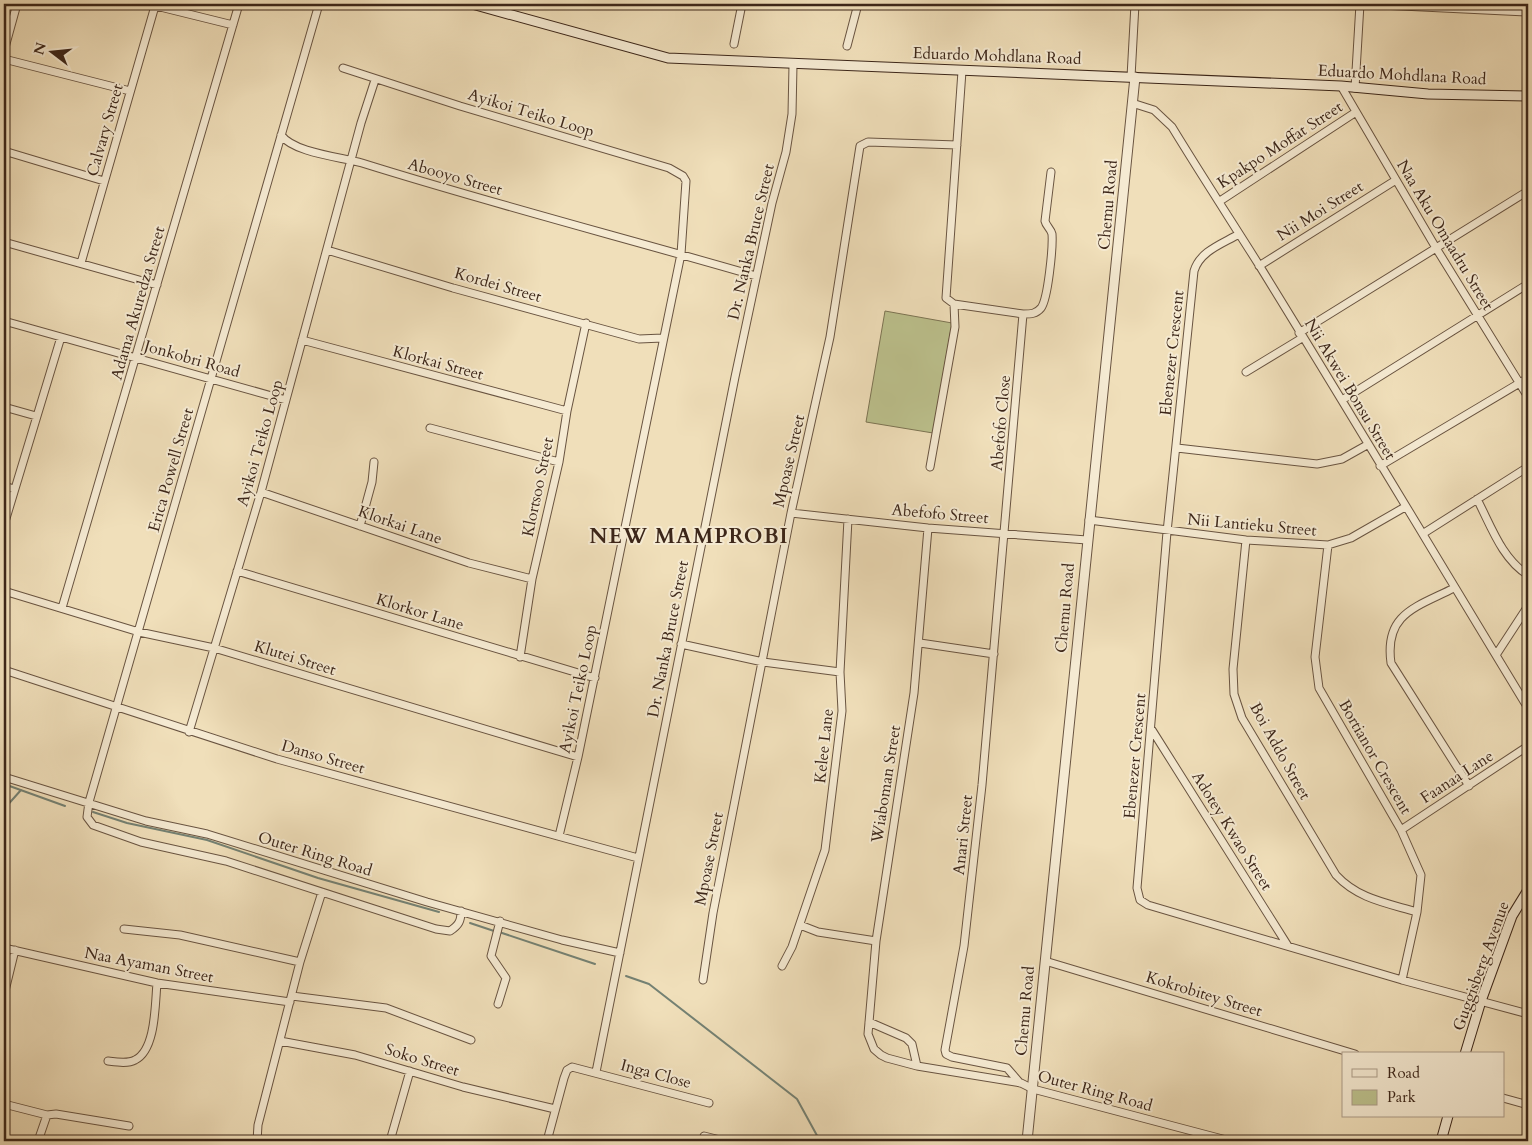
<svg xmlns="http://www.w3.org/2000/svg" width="1532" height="1145" font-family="Cardo,serif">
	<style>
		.green { fill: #bcc18d; stroke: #7c7453 }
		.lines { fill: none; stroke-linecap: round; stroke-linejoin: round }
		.stream { stroke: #748173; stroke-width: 2 }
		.minor-casing { stroke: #695441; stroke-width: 9 }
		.tertiary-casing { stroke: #695441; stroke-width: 11 }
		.secondary-casing { stroke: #3c2619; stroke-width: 11 }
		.minor { stroke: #f5ead2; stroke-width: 7 }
		.tertiary { stroke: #f5ead2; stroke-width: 9 }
		.secondary { stroke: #f5ead2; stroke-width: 9 }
		.labels { text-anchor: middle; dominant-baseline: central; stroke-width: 4; stroke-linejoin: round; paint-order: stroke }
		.street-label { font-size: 16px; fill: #3c2619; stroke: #f5ead2 }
		.district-label { font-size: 21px; font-weight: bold; letter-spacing: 1px; fill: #3c2619; stroke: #f5ead2 }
	</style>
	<rect width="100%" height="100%" fill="#f0dfba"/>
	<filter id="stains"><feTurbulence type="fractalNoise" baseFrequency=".004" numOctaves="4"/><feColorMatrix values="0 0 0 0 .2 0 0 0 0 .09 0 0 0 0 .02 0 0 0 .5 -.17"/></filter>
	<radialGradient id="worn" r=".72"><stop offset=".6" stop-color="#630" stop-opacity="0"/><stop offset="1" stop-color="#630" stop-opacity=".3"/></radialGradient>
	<path class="green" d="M885 311 952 323 933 433 866 422Z"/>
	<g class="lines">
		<path class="stream" d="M4 784 65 806
			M4 809 21 790
			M93 812 127 823 207 840 318 878 439 912
			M470 923 494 931
			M499 932 595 964
			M626 976 649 984 797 1099 820 1141"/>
		<defs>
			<path id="minor" d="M148 4 233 25
				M319 4 89 802 87 817 93 825 141 842 226 861 436 929 450 931C459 925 461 921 461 911
				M1292 4H1360L1528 12
				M734 44 742 4
				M847 46 858 4
				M4 51 17 4
				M4 59 130 91
				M343 68 460 106 669 168 683 176 686 181 681 254 578 757 559 836
				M962 71 946 298 954 304 1023 314C1031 314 1036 314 1041 308 1048 299 1053 247 1052 234 1051 229 1046 226 1045 221L1051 172
				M1131 77 1135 4
				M1341 86 1436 248 1528 397
				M1355 88 1360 4
				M1132 103 1154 110 1172 127C1200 173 1230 219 1259 265 1350 412 1438 560 1528 708
				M281 135C294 153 341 157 362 163 493 204 625 238 756 276
				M4 151 104 181
				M1220 201 1356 112
				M1239 234C1222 244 1200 251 1194 271L1167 532 1137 888 1140 900 1148 905 1402 980 1528 1014
				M4 242 157 285
				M327 250 453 288 639 339 663 338
				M81 263 155 6
				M1259 266 1396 180
				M4 321 286 400
				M1299 333 1528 191
				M302 340 567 411
				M1246 372 1302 338
				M1342 400 1528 284
				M4 407 36 416
				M430 428 559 462
				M1177 448 1317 464 1342 459 1367 445
				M1380 466 1528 378
				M930 467 955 327 954 304
				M4 486 14 489
				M261 492 469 563 532 579
				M1477 499C1491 526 1502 559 1528 575
				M791 513 928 528 1087 540
				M1089 520 1246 540 1328 545 1351 538 1405 507
				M4 525 61 337
				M360 526 372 482 374 462
				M928 528 914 693 876 941 868 1034 874 1049 881 1055 887 1058 917 1066 1021 1083 1033 1089 1230 1141
				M1424 533 1528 467
				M1246 540 1233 669 1234 694 1242 718 1336 875C1358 899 1387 903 1417 912
				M1328 545 1315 657 1319 688 1401 830 1421 875 1417 912 1402 980
				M237 571 595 678
				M1454 588C1417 607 1384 613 1391 663L1469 786
				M4 591 139 632 214 648 578 757
				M62 608 239 4
				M920 643 994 654
				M681 644 763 662 840 672
				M1496 655 1528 606
				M520 657 532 579 559 462 567 411 586 323
				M4 670 277 759 638 858
				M1152 730 1288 946
				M189 732 261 492 361 123 375 80
				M4 777 146 821 207 834 427 902 562 940 620 953
				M1401 830 1528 746
				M800 925 818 932 876 941
				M124 929 180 935 300 962
				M4 948 157 983 290 1002
				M1045 961 1355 1054
				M782 966 792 947 825 850 842 711 840 672 848 519
				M703 980 713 913 791 513 830 337 860 146 868 142 957 145
				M4 995 15 950
				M292 996 386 1008 471 1040
				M498 1004 506 978 491 956 500 921
				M869 1022 906 1038 912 1044 917 1066
				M280 1041 355 1055 463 1087 555 1109
				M108 1061C116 1062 128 1064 135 1060 156 1050 155 1004 157 983
				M596 1072 735 377 772 203 786 152 792 114 793 65
				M1020 1083 1007 1068 952 1057 946 1054 945 1050 964 946 982 785 1023 314
				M1503 1098 1528 1105
				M4 1104 47 1115 38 1141
				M47 1115 56 1114 129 1126
				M704 1136 724 1141
				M257 1141 258 1125 300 962 322 892
				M390 1141 410 1071
				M547 1141 564 1078 567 1070 572 1067 709 1103"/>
			<path id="tertiary" d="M1027 1141 1135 77"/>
			<path id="secondary" d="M472 4 668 58 1341 86 1428 94 1528 96
				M1465 1054 1481 1001 1512 916 1528 890
				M1441 1141 1448 1116"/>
		</defs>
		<use href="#minor" class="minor-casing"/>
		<use href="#tertiary" class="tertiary-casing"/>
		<use href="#secondary" class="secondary-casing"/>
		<use href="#minor" class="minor"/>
		<use href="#tertiary" class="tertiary"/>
		<use href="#secondary" class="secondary"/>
	</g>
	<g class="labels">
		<g class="street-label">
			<text transform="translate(997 56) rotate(2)">Eduardo Mohdlana Road</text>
			<text transform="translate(1402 75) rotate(3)">Eduardo Mohdlana Road</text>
			<text transform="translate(531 113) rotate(17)">Ayikoi Teiko Loop</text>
			<text transform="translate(105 130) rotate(-74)">Calvary Street</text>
			<text transform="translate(1280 145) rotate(-33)">Kpakpo Moffat Street</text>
			<text transform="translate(455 177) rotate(16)">Abooyo Street</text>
			<text transform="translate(1108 205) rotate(-85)">Chemu Road</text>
			<text transform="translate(1320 211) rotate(-32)">Nii Moi Street</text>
			<text transform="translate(1445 235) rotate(59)">Naa Aku Omaadru Street</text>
			<text transform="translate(751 242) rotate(-77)">Dr. Nanka Bruce Street</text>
			<text transform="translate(498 285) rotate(16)">Kordei Street</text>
			<text transform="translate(138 303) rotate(-74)">Adama Akuredza Street</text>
			<text transform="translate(1172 353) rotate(-84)">Ebenezer Crescent</text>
			<text transform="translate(192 359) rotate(16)">Jonkobri Road</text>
			<text transform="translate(438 363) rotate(15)">Klorkai Street</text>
			<text transform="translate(1350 389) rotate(59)">Nii Akwei Bonsu Street</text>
			<text transform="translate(1001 423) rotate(-85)">Abefofo Close</text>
			<text transform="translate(260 443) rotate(-74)">Ayikoi Teiko Loop</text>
			<text transform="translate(789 461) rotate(-77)">Mpoase Street</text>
			<text transform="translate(171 470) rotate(-74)">Erica Powell Street</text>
			<text transform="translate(538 487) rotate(-78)">Klortsoo Street</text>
			<text transform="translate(940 514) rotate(5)">Abefofo Street</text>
			<text transform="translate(400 525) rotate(19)">Klorkai Lane</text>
			<text transform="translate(1252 525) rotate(5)">Nii Lantieku Street</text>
			<text transform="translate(1065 608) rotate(-85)">Chemu Road</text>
			<text transform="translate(420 612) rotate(17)">Klorkor Lane</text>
			<text transform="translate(668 639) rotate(-79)">Dr. Nanka Bruce Street</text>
			<text transform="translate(295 658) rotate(17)">Klutei Street</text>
			<text transform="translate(578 689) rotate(-78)">Ayikoi Teiko Loop</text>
			<text transform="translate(824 746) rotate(-84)">Kelee Lane</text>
			<text transform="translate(1280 751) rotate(61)">Boi Addo Street</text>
			<text transform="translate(1135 756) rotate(-85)">Ebenezer Crescent</text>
			<text transform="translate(323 757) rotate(16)">Danso Street</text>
			<text transform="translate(1375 757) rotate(60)">Bortianor Crescent</text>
			<text transform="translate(1457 777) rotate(-33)">Faanaa Lane</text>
			<text transform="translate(886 784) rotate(-81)">Wiaboman Street</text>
			<text transform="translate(1232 831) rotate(58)">Adotey Kwao Street</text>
			<text transform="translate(963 835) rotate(-84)">Anari Street</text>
			<text transform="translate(315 854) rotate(17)">Outer Ring Road</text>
			<text transform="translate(709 859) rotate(-79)">Mpoase Street</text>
			<text transform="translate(149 965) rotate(11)">Naa Ayaman Street</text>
			<text transform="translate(1481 966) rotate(-70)">Guggisberg Avenue</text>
			<text transform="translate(1204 994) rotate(17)">Kokrobitey Street</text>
			<text transform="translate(1025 1011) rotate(-85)">Chemu Road</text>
			<text transform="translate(422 1060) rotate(17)">Soko Street</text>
			<text transform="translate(656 1074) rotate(15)">Inga Close</text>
			<text transform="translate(1095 1091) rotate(15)">Outer Ring Road</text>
		</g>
		<g class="district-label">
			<text x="689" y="536">NEW MAMPROBI</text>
		</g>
	</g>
	<rect width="1532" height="1145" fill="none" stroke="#f0dfba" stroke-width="20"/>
	<rect x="5" y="5" width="1522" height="1135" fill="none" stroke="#3c2619" stroke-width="2.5"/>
	<rect x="10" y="10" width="1512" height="1125" fill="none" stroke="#3c2619"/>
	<rect x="1342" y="1052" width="162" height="65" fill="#f5ead2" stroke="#ab9c88"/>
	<rect x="1352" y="1069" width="25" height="8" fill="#f5ead2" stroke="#ab9c88"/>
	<text x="1387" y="1078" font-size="15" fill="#3c2619">Road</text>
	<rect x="1352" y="1090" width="25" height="15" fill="#bcc18d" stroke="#ab9c88"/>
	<text x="1387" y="1102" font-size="15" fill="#3c2619">Park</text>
	<g transform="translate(52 52) rotate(286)" stroke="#f5ead2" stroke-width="4" paint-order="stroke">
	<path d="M0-4L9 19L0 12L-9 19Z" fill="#3c2619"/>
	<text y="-8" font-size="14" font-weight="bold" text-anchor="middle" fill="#3c2619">N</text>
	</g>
	<rect width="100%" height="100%" filter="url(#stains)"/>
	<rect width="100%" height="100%" fill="url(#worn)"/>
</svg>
